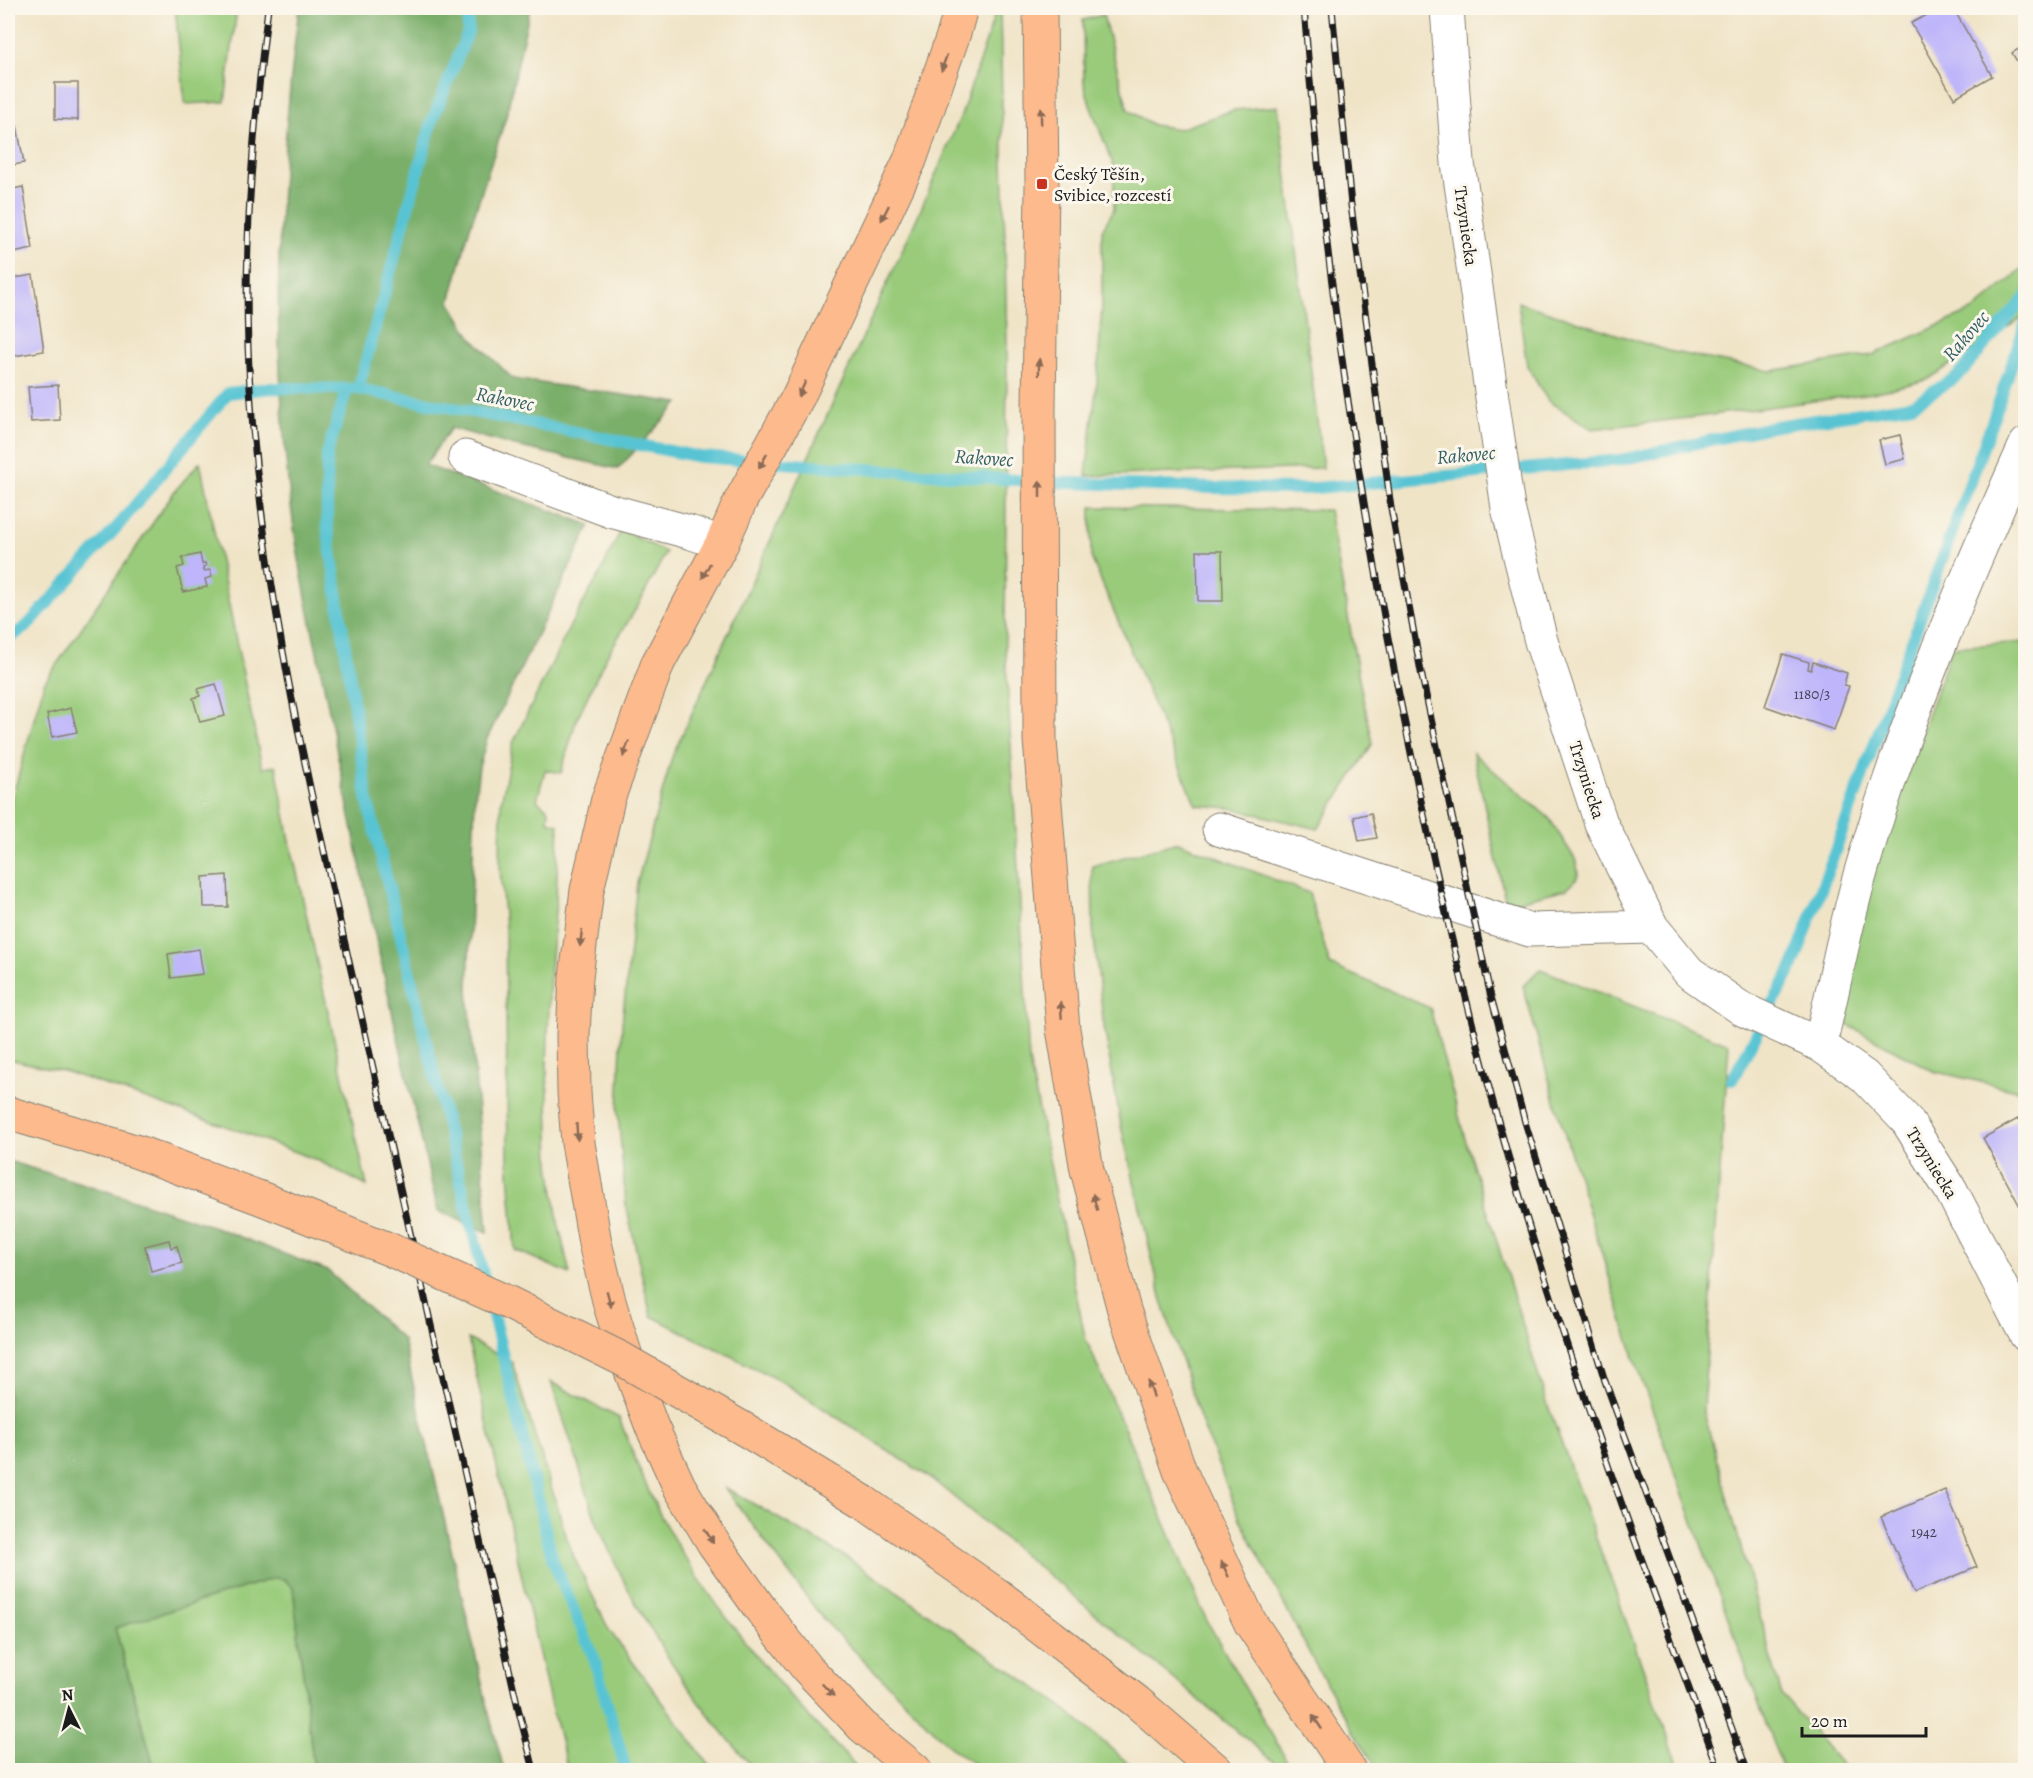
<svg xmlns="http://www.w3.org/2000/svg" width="2033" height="1778" font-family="Alegreya,serif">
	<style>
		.green { fill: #99cb7a; stroke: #5a744b; stroke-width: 1.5 }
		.forest { fill: #7aaf6a; stroke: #4b6643; stroke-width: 1.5 }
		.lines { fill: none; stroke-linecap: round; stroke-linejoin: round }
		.stream { stroke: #59c4d3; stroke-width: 12 }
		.building { fill: #beb5fa }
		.minor-casing { stroke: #868072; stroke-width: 35 }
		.major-casing { stroke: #868072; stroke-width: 35 }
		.minor { stroke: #fff; stroke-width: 33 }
		.major { stroke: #fcba8d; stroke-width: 33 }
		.rail-casing { stroke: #1c1c1c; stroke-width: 7 }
		.rail { stroke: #fbf7ec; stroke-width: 4.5; stroke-dasharray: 14; stroke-linecap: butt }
		.major-bridge-casing { stroke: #868072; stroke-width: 35; stroke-linecap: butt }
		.major-bridge { stroke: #fcba8d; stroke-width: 33 }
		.oneway { fill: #8c6b54 }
		.poi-dot { fill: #c8321e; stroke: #fbf7ec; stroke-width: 2 }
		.labels { text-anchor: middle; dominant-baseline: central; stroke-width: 6; stroke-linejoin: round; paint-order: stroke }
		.number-label { font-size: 15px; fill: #444254 }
		.poi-label { font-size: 18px; fill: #1c1c1c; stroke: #fbf7ec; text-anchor: start }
		.street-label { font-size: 18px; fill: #1c1c1c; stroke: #fbf7ec }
		.water-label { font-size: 20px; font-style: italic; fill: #345f65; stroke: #fbf7ec }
	</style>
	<rect width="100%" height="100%" fill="#fbf7ec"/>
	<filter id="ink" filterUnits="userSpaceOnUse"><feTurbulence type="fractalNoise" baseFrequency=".0167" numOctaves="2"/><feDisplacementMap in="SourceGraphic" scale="12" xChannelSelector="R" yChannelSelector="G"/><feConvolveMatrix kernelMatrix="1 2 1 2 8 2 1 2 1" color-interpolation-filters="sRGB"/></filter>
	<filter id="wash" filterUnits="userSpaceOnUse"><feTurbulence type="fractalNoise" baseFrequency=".008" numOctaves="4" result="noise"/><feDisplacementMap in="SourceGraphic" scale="24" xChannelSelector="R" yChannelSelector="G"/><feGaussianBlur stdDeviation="1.35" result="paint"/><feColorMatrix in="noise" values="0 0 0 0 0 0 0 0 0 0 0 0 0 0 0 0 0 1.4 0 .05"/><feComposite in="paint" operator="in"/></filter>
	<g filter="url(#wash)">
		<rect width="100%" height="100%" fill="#f0e4c7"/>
		<path class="green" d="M175 8H237L225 102 185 104Z
			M997 8H1000L1007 346 1005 643 1029 1061 1085 1337 1206 1619 1292 1770H1284L932 1479 784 1383 651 1316 626 1205 618 1112 622 1024 637 883 672 757 921 209 962 113Z
			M1103 15 1128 110 1153 125 1179 129 1234 110 1278 106 1323 468 1086 476 1097 382 1102 305V230L1114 209V167L1090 105 1084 83 1083 20Z
			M2025 267V316L1927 380 1872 393 1697 417 1592 429 1548 401 1527 366 1518 302 1668 351 1770 371 1872 355 1974 310Z
			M200 462 262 768 276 766 291 846 367 1186 317 1160 234 1129 67 1072 8 1059V813L44 683 174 492Z
			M1091 507 1329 510 1360 684 1373 743 1318 829 1230 808 1196 805 1091 557Z
			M621 530 666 552 639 604 606 657 576 721 561 773 545 770 537 800 549 810 548 821 559 824 556 901 550 969 547 1068 550 1164 558 1222 570 1274 515 1250 508 1159 505 927 500 868 501 803 513 743 571 624 600 574Z
			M2025 642V1092L1933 1071 1839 1020 1872 869 1952 647Z
			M1473 753 1549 818 1577 862 1578 878 1566 889 1506 904Z
			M1178 842 1309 893 1330 965 1430 1008 1465 1139 1546 1400 1680 1770H1378L1353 1731 1314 1662 1239 1517 1201 1421 1162 1301 1121 1126 1103 1020 1093 928 1092 866Z
			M1540 969 1729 1044 1703 1409 1781 1693 1846 1770H1784L1777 1754 1638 1370 1558 1112 1523 986Z
			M468 1339 512 1362 571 1551 609 1630 713 1770H568L550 1702Z
			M551 1382 619 1418C634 1456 649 1496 669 1531 720 1619 789 1699 860 1770H755C690 1698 636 1616 598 1525 591 1509 587 1491 581 1473 572 1443 561 1413 551 1382Z
			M724 1487 846 1557 1059 1704 1136 1770H983L952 1749 824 1620Z
			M274 1578 284 1579 293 1587 314 1770H155L115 1628Z"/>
		<path class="forest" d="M299 8H530L506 117 469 231 450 302 471 337 513 379 679 403 618 469 511 445 451 428 425 465 590 525 487 739 479 767 475 798 468 989 488 1232 438 1211C400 1050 363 888 332 726 319 658 302 589 293 521 285 463 281 402 279 344 276 231 285 119 299 8Z
			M8 1161 94 1187 212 1226 328 1271 403 1340 490 1718 504 1770H314L293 1588 284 1579 274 1578 115 1628 155 1770H8Z"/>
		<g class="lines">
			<path class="stream" d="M347 389 327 454V524L368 802 553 1561 594 1658 626 1770
				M358 389 432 121 468 32V8
				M8 639 27 626 117 527 228 393 271 388 358 389 700 457 1044 482 1213 488 1305 489 1620 460 1776 426 1912 405 1958 376 2026 297
				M1732 1080 1793 966 1990 428 2026 323"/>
		</g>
		<g id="blocks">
			<path class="building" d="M1941 8H1953L1992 76 1954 98 1911 23Z
				M2025 45V75L2012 53Z
				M55 83H78V120L55 119Z
				M17 126 24 163 8 166V128Z
				M23 187 33 249 8 254V190Z
				M33 275 44 351 8 357V279Z
				M58 385 60 420 31 422 28 387Z
				M1900 435 1905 459 1885 464 1879 440Z
				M1197 551H1222L1223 601H1198Z
				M200 554 202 564 205 563 206 566 203 567 204 571 210 570 212 577 205 579 207 587 183 592 177 568 184 566 182 558Z
				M1783 654 1809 662 1808 669 1811 670 1813 662 1847 673 1844 685 1849 686 1834 730 1765 706Z
				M216 684 225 716 200 722 193 698 200 696 198 689Z
				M71 708 77 732 52 737 47 714Z
				M1371 813 1377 838 1359 841 1354 817Z
				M227 875 228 907H204L203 877Z
				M199 949 203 974 171 978 168 954Z
				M2025 1115V1208L2022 1210 1983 1138Z
				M169 1240 171 1248 177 1246 182 1263 151 1271 145 1246Z
				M1945 1490 1977 1567 1914 1593 1881 1517Z"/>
		</g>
	</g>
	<g filter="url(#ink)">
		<use href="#blocks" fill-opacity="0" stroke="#868072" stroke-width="1.5"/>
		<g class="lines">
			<defs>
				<path id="minor" d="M1447 8 1458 163 1508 508 1541 641 1601 823 1652 927 1689 972 1742 1009 1820 1045 1864 1076 1907 1121 1951 1190 2026 1335
					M465 457 611 511 689 532 722 543
					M1219 829 1530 930 1652 927
					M1820 1045C1834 987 1845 926 1862 868 1904 722 1964 582 2026 444"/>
				<path id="major" d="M1040 8 1042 184 1039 407 1040 740 1063 1029 1087 1170 1124 1310 1180 1471 1250 1622 1349 1770
					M864 1502 999 1596 1137 1702 1216 1770
					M915 1770 862 1726 807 1668 762 1611 714 1544 679 1486 652 1427 629 1366 610 1305 595 1243 578 1143 574 1092 573 1035 576 977 587 890 608 799 658 663 722 543 741 500 798 397 910 160 954 33 961 8"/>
			</defs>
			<use href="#minor" class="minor-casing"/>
			<use href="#major" class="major-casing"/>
			<use href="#minor" class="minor"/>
			<use href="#major" class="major"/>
			<defs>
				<path id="rail" d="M268 8C254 120 244 233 248 346 256 582 316 812 367 1041 417 1265 468 1488 519 1712L534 1770
					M1304 8C1323 260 1360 510 1412 758 1438 883 1466 1007 1501 1131 1562 1348 1641 1559 1719 1770
					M1332 8 1351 205 1391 508 1421 672 1490 993 1525 1122 1605 1381 1747 1770"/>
			</defs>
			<use href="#rail" class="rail-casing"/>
			<use href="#rail" class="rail"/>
			<defs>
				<path id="major-bridge" d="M8 1113 138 1152 263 1199 391 1250 509 1303 622 1359 749 1432 864 1502"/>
			</defs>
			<use href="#major-bridge" class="major-bridge-casing"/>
			<use href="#major-bridge" class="major-bridge"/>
		</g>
		<defs><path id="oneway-solid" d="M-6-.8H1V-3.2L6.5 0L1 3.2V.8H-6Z" transform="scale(1.5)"/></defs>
		<g class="oneway">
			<use href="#oneway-solid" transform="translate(944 63) rotate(109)"/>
			<use href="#oneway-solid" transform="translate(1041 116) rotate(-91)"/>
			<use href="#oneway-solid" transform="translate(885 213) rotate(116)"/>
			<use href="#oneway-solid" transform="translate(1039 367) rotate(-89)"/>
			<use href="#oneway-solid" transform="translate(802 389) rotate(115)"/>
			<use href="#oneway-solid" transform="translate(763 461) rotate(119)"/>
			<use href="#oneway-solid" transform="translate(1040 489) rotate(-90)"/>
			<use href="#oneway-solid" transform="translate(706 571) rotate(118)"/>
			<use href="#oneway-solid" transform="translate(626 749) rotate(110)"/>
			<use href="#oneway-solid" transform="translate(581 938) rotate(97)"/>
			<use href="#oneway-solid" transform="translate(1061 1010) rotate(-95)"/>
			<use href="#oneway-solid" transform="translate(577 1132) rotate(86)"/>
			<use href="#oneway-solid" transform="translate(1095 1202) rotate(-105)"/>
			<use href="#oneway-solid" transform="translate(609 1299) rotate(75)"/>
			<use href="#oneway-solid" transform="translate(1151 1389) rotate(-109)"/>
			<use href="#oneway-solid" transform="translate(709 1536) rotate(59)"/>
			<use href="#oneway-solid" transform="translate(1225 1569) rotate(-115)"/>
			<use href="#oneway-solid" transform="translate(828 1690) rotate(46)"/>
			<use href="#oneway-solid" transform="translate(1317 1722) rotate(-124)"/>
		</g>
	</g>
	<rect class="poi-dot" x="1036" y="178" width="12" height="12" rx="3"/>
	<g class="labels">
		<g class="number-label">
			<text x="1812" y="694">1180/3</text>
			<text x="1924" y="1532">1942</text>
		</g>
		<g class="poi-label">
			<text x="1054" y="174">Český Těšín,<tspan x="1054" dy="21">Svibice, rozcestí</tspan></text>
		</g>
		<g class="street-label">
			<text transform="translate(1466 226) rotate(82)">Trzyniecka</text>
			<text transform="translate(1587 780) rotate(72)">Trzyniecka</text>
			<text transform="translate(1932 1163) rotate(58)">Trzyniecka</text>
		</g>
		<g class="water-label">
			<text transform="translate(1966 336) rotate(-49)">Rakovec</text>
			<text transform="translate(505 399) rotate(11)">Rakovec</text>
			<text transform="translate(1466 455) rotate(-5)">Rakovec</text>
			<text transform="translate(984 458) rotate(4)">Rakovec</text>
		</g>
	</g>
	<rect width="2033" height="1778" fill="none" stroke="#fbf7ec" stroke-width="30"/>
	<g transform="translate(69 1709) rotate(354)" stroke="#fbf7ec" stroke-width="4.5" paint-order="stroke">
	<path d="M0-4.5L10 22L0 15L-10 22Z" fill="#1c1c1c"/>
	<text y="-9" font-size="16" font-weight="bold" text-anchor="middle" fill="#1c1c1c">N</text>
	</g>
	<path d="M1802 1727v9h124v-9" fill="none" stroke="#1c1c1c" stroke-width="3"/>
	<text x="1811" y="1727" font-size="18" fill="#1c1c1c" stroke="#fbf7ec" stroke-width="4.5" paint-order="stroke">20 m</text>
</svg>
